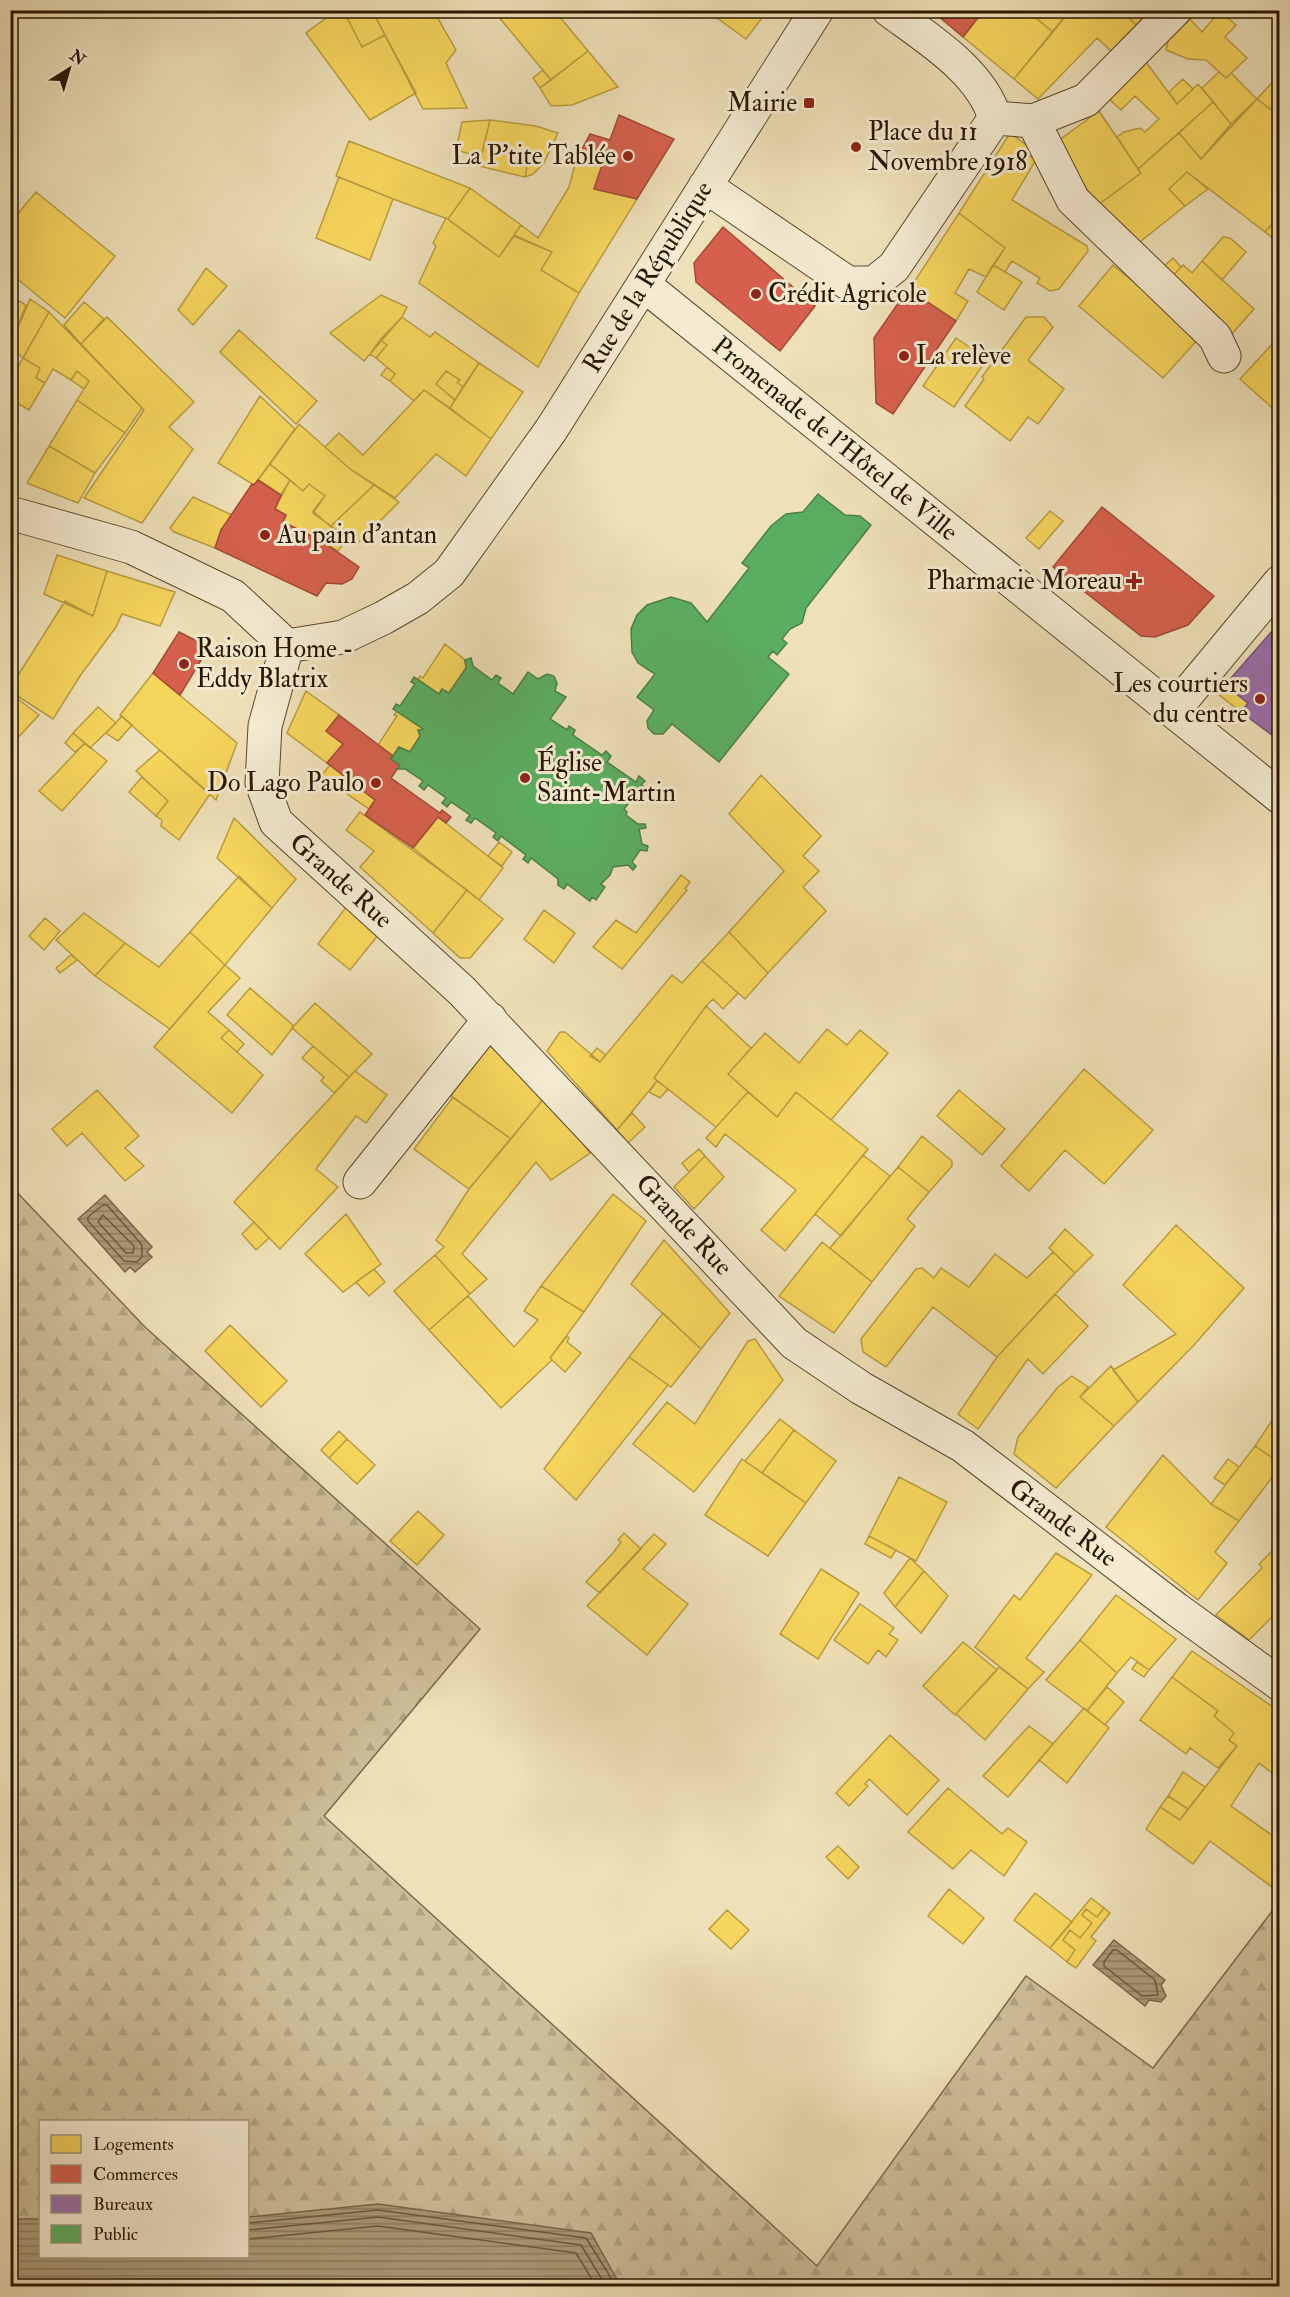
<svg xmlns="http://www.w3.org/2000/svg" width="1290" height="2297" font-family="'IM FELL Double Pica',serif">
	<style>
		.forest { fill: url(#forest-firs); stroke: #7b6a4c; stroke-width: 1.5; fill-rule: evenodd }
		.water { fill: url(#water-rules); stroke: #776649; stroke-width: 1.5 }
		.homes { fill: #f6d55c; stroke: #b89c40; stroke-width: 1.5 }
		.shops { fill: #d6604d; stroke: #a24a36; stroke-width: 1.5 }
		.offices { fill: #9970ab; stroke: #775578; stroke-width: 1.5 }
		.public { fill: #5aae61; stroke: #4b8044; stroke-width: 1.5 }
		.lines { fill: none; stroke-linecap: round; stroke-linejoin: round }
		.shore { stroke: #6a583c; stroke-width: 1.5 }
		.street-casing { stroke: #5a482e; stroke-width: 35 }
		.street { stroke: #f4ebd1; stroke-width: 33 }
		.poi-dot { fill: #8f2418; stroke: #f4ebd1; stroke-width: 2 }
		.labels { text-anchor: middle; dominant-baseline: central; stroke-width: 6; stroke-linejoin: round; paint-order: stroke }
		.poi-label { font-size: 26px; fill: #291600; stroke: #f4ebd1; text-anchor: start }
		.street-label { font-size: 26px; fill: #291600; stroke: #f4ebd1 }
	</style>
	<defs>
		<pattern id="forest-firs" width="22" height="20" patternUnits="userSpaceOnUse" patternTransform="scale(1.5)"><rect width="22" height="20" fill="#cdbe99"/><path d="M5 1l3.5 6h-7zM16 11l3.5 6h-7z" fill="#b0a382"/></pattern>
		<pattern id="water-rules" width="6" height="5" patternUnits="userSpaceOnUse" patternTransform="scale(1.5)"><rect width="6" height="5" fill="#ab9b79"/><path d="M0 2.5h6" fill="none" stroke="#8b7d61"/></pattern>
	</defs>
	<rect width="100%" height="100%" fill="#eee0b8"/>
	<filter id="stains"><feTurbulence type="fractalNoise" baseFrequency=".00333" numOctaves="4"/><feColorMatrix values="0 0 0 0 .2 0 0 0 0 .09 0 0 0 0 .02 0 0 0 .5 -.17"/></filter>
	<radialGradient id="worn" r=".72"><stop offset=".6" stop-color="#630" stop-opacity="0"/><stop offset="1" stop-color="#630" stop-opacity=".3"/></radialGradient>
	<path class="forest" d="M10 1185 145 1327 480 1629 324 1816 817 2266 1026 1976 1153 2068 1279 1902V2286H11ZM40 2122H248V2256H40Z"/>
	<path class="water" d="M105 1195 152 1247 147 1252 152 1257 135 1272 130 1267 125 1272 78 1219Z
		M1114 1940 1165 1980 1161 1985 1166 1996 1161 2002 1149 2000 1145 2006 1093 1965Z
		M378 2204 591 2233 618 2281 632 2286H11V2219H40V2256H248V2217Z"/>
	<path class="homes" d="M337 10H343L362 47 385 35 416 93 370 120 306 33Z
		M343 10H372L385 35 362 47Z
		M372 10H433L456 50 446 63 467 108 423 109Z
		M493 10H554L588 51 551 80Z
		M706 10H768L746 39Z
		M984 10H1026L1053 32 1014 79 963 37Z
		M1065 10 1068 13 1053 32 1027 11Z
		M1070 10H1121L1136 25 1111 51 1097 38 1038 99 1014 79Z
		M1121 10H1149L1136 25Z
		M1220 11 1236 25 1225 37 1247 58 1226 78 1206 60 1188 59 1166 50 1168 41 1190 19 1202 32Z
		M588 51 618 87 572 105 551 106 540 88Z
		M1146 62 1177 104 1198 84 1213 102 1138 169 1117 137 1124 132 1140 128 1145 132 1159 119 1135 96 1121 110 1109 99Z
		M543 70 551 80 540 88 533 78Z
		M1219 72 1226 78 1231 73 1257 99 1231 124 1202 88Z
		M1278 76 1280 110 1277 114 1257 99Z
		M1183 79 1193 89 1177 104 1169 92Z
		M1257 99 1277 114 1280 110V201L1276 205 1280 209V215L1265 232 1187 172 1169 189 1185 206 1136 245 1098 205 1141 173 1138 169 1179 133 1201 159Z
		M1213 102 1231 124 1201 159 1179 133Z
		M1099 111 1141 173 1098 205 1054 144Z
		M490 120 536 126 558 133 544 163 529 157 525 177 479 166Z
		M490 120 481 157 456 150 462 122Z
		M1010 133 1029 147 1025 153 1036 160 1012 200 1087 246 1088 251 1059 289 1050 291 1037 283 1040 278 1012 261 1005 272 993 265 1005 248 959 213Z
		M349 141 470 188 448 219 393 199 336 176Z
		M578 153 604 159 594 189 637 199 579 293 541 270 552 252 514 235 521 225 538 238 569 187Z
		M529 157 544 163 533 174 525 177Z
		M1187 172 1208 189 1185 206 1169 189Z
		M339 177 393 199 370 260 316 238Z
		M470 188 521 225 499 257 448 219Z
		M36 192 115 256 65 318 10 273V223Z
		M959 213 1005 248 986 277 969 269 955 293 968 301 956 321 909 290Z
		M1280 215V244L1265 232Z
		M446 218 499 257 514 236 552 252 541 270 579 293 538 367 419 283 436 246 433 243Z
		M1223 237 1230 238 1246 252 1222 280 1202 261Z
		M1173 258 1181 267 1170 279 1161 269Z
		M1202 261 1254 309 1231 335 1170 279 1183 265 1192 273Z
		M993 265 1022 282 1004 310 977 292Z
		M1113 265 1172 313 1199 338 1163 378 1079 306Z
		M206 268 227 286 193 325 178 310Z
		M381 295 407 307 402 317 364 361 330 333Z
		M10 296 26 305 10 347Z
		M30 299 49 312 23 358 10 347Z
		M84 302 104 319 81 344 64 325Z
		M49 312 142 408 125 433 77 400 89 381 77 371 71 380 53 369 45 383 36 378 40 368 23 358Z
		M107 317 194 402 169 427 193 449 142 523 84 498 144 410 81 344Z
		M402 317 430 337 435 332 479 363 463 387 457 382 460 380 446 371 436 384 455 400 450 408 424 390 414 401 390 381 395 374 376 358 387 345 380 340Z
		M1026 317H1044L1053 327 1028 360 1064 389 1038 424 1028 417 1010 441 965 406 984 379 982 377Z
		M239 330 317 401 296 424 220 352Z
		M956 338 987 359 954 407 923 386Z
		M380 340 387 345 376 358 370 354Z
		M1276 340 1280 344V415L1240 379Z
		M23 358 40 368 36 378 45 383 29 410 10 399V381Z
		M479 363 523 392 491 439 450 408Z
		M387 367 395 374 390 381 381 375Z
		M77 371 89 381 84 389 71 380Z
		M446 371 460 380 457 382 463 387 455 400 436 384Z
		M424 390 491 439 466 476 436 454 395 498 350 469 325 447 339 433 363 455Z
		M260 396 295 429 254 485 218 463Z
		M77 400 125 433 95 473 49 446Z
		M299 424 350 469 374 485 331 526 313 513 325 496 309 484 303 491 270 464Z
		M49 446 95 473 78 503 27 483Z
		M270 464 290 480 281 495 258 480Z
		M290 480 303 491 309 484 325 496 313 511 332 528 322 542 283 522 286 515 275 509Z
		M374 485 399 502 356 545 331 526Z
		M193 497 232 515 221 530 215 548 174 532 170 528Z
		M1050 511 1063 521 1039 549 1026 538Z
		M332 528 347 539 338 551 322 542Z
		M57 555 107 571 93 616 44 594Z
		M107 571 175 592 160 626 122 614 116 627 80 676 53 719 10 691V688L65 601 93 616Z
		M445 644 465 660 466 668 449 693 442 689 439 694 418 679 420 676 423 678Z
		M153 673 237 743 216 800 120 715Z
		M1225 685 1248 703 1241 712 1218 694Z
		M306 691 339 715 326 731 343 744 327 763 287 733Z
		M10 693 39 715 12 744 10 743Z
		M98 707 116 723 90 748 73 733Z
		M397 711 423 729 418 730 420 736 410 752 399 747 393 756 378 745 397 716 394 715Z
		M122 716 132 725 118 741 106 733Z
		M73 733 85 743 75 752 65 743Z
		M85 743 107 761 62 811 39 791Z
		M160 750 210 794 179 840 161 826 162 820 156 816 168 801 136 771Z
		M330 765 375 800 369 809 321 776Z
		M761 775 821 836 803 856 819 871 803 887 826 911 768 973 729 932 784 871 729 814Z
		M142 777 168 801 156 816 129 792Z
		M360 812 467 890 433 933 360 867 374 851 346 830Z
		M438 817 503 868 479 900 413 848Z
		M234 818 296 879 272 908 217 858Z
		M499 842 512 852 502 866 488 856Z
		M681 875 690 882 685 889 687 890 622 969 593 947 616 920 636 933Z
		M239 876 272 908 225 965 190 932Z
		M467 890 503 919 470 958H460L433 933Z
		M347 906 379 934 350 970 318 944Z
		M544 910 575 933 554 963 524 939Z
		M84 913 125 943 95 976 56 940Z
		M45 918 60 931 44 950 29 936Z
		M190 932 225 965 170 1029 95 976 125 943 159 967Z
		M729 932 768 973 745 999 702 961Z
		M71 955 77 960 60 973 56 968Z
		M702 961 738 993 723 1009 713 999 706 1006 654 1078 657 1081 617 1130 547 1051 560 1032H565L600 1062 672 975 682 983Z
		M225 965 240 978 208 1012 229 1030 221 1038 263 1075 232 1113 154 1047Z
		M250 988 294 1026 272 1055 227 1015Z
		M315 1003 372 1054 349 1077 292 1028Z
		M706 1006 751 1048 728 1074 748 1092 716 1127 654 1078Z
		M827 1029 847 1045 860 1030 888 1053 831 1120 796 1092 777 1117 728 1074 765 1033 799 1063Z
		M229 1030 244 1044 237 1052 221 1038Z
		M487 1043 545 1097 511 1139 451 1096Z
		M313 1046 349 1077 334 1093 321 1081 324 1077 302 1058Z
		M597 1048 606 1055 600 1062 590 1056Z
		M1084 1069 1153 1130 1104 1184 1065 1150 1029 1191 1001 1166Z
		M355 1071 387 1095 366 1123 356 1116 316 1169 338 1187 280 1249 234 1202Z
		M657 1081 668 1089 660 1098 649 1092Z
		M97 1090 139 1136 125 1148 144 1166 125 1181 82 1133 67 1146 52 1129Z
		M959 1090 1005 1129 982 1155 937 1116Z
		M748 1092 777 1117 796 1092 868 1149 785 1251 761 1230 796 1190 725 1134 716 1147 706 1138Z
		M546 1096 590 1153 551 1180 536 1162 462 1254 487 1279 470 1294 435 1255 444 1247 436 1240 469 1189Z
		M453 1097 511 1139 469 1189 414 1149Z
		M632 1113 645 1127 628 1143 617 1130Z
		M922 1136 952 1161V1166L929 1192 898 1167Z
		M699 1149 705 1156 689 1172 682 1163Z
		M863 1155 890 1176 841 1236 815 1214Z
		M705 1156 724 1177 694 1209 674 1187Z
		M898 1167 929 1192 907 1219 915 1226 872 1282 830 1248Z
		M613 1194 646 1221 584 1312 541 1286Z
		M346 1214 381 1264 343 1292 305 1254Z
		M254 1222 269 1238 256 1250 242 1234Z
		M1176 1225 1244 1288 1194 1345 1138 1402 1113 1370 1176 1334 1123 1285Z
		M1065 1229 1093 1255 1075 1273 1049 1248Z
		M664 1240 730 1313 701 1349 631 1284Z
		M822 1242 872 1282 834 1333 779 1296Z
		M1053 1252 1075 1273 997 1357 933 1307 886 1367 863 1352 861 1339 916 1269 922 1268 934 1278 941 1268 969 1287 995 1254 1027 1278Z
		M435 1255 470 1294 429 1330 394 1291Z
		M374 1269 385 1282 369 1296 356 1282Z
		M541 1286 584 1312 550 1358 552 1360 501 1408 429 1330 468 1296 514 1347 538 1320 524 1311Z
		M1055 1294 1088 1326 1043 1374 1028 1359 978 1429 958 1414 997 1357Z
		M663 1313 701 1349 671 1387 629 1357Z
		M230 1325 287 1381 261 1407 205 1351Z
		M567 1336 569 1338 567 1342 581 1353 565 1372 550 1358Z
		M755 1339 783 1380 694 1492 633 1444 667 1402 695 1424 748 1341Z
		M629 1357 668 1385 576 1500 544 1469Z
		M1111 1366 1138 1402 1114 1426 1080 1397Z
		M1072 1376 1088 1387 1080 1397 1114 1426 1056 1488 1014 1454 1018 1437 1058 1387Z
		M780 1419 794 1430 762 1473 745 1461Z
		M1271 1422 1280 1428V1463L1255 1446Z
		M794 1430 836 1461 806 1503 762 1473Z
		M339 1431 347 1439 329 1458 321 1450Z
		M347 1439 375 1465 357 1484 329 1458Z
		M1255 1446 1280 1463V1467L1239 1521 1211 1504Z
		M1163 1455 1211 1504 1239 1521 1215 1552 1227 1563 1198 1600 1106 1527Z
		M742 1459 806 1503 768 1556 705 1515Z
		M1228 1459 1239 1467 1225 1485 1214 1478Z
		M899 1477 947 1502 916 1561 869 1536Z
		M418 1511 444 1535 417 1565 390 1541Z
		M624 1533 641 1549 600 1593 586 1582 613 1553 621 1542 618 1540Z
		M654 1534 666 1544 643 1569 688 1604 647 1655 587 1606Z
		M869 1536 896 1550 891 1558 865 1544Z
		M1280 1543V1609L1249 1640 1216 1615 1262 1568 1259 1564Z
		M1056 1553 1092 1575 1026 1658 1044 1672 1028 1689 975 1647 1014 1595 1020 1600Z
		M910 1558 924 1571 895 1607 884 1593Z
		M821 1569 859 1593 818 1659 780 1634Z
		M924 1571 948 1596 921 1633 895 1607Z
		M1116 1595 1176 1639 1149 1670 1131 1657 1117 1673 1080 1640Z
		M860 1604 894 1628 889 1634 898 1640 886 1657 878 1650 868 1664 834 1640Z
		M1080 1640 1117 1673 1087 1711 1046 1680Z
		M963 1642 997 1670 955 1715 923 1686Z
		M1192 1651 1280 1712V1779L1259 1763 1231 1806 1280 1841V1893L1210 1841 1193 1864 1146 1829 1160 1807 1180 1820 1237 1746 1229 1740 1234 1733 1214 1716 1218 1711 1172 1677Z
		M1137 1662 1149 1670 1144 1677 1132 1669Z
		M999 1667 1028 1689 985 1740 956 1714Z
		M1172 1677 1218 1711 1214 1716 1234 1733 1229 1740 1237 1746 1218 1768 1190 1748 1186 1754 1140 1720Z
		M1107 1687 1124 1702 1105 1725 1087 1711Z
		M1084 1708 1109 1728 1067 1783 1039 1760Z
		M1029 1726 1053 1744 1008 1797 983 1776Z
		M890 1735 939 1780 907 1815 869 1779 865 1784 868 1786 849 1806 836 1793Z
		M1183 1772 1205 1787 1188 1809 1168 1796Z
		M948 1788 1002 1834 1008 1828 1027 1842 1004 1876 971 1850 953 1869 908 1832Z
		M1168 1796 1188 1809 1180 1820 1160 1807Z
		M838 1846 859 1867 848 1879 826 1857Z
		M949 1889 984 1918 963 1944 928 1916Z
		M1035 1893 1072 1922 1050 1948 1014 1920Z
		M1091 1898 1104 1908 1097 1917 1086 1909 1082 1915 1092 1923 1080 1938 1070 1930 1063 1940 1075 1950 1067 1962 1050 1948Z
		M1104 1908 1110 1913 1091 1937 1096 1941 1076 1968 1067 1962 1075 1950 1063 1940 1070 1930 1080 1938 1092 1923 1082 1915 1086 1909 1097 1917Z
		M727 1910 749 1930 731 1949 709 1929Z"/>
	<path class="shops" d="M931 10H984L963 37Z
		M619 115 674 139 637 199 594 189 604 159 580 153 590 134 610 140Z
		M723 227 815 306 780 351 696 282 694 263Z
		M908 289 956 321 893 414 876 403 874 338Z
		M258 480 281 495 275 509 286 515 283 522 320 540 359 567 352 579 342 584 326 583 317 596 215 548 221 530 252 484 254 485Z
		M1102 507 1214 596 1188 625 1155 637 1141 636 1053 567Z
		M179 632 209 647 180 695 153 673Z
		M339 715 393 756 391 759 400 765 391 778 440 813 442 810 451 817 446 823 438 817 413 848 365 815 375 800 327 763 343 744 326 731Z"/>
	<path class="offices" d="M1280 622V741L1241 712 1248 703 1225 685Z"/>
	<path class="public" d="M818 494 845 515 860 516 871 525 806 608 802 623 790 629 782 639 787 643 777 655 773 651 768 657 789 674 719 762 672 724 663 734H654L648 728 647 721 654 710 637 697 655 674 638 663 632 652 631 629 637 615 647 605 671 597 691 603 707 622 749 568 742 563 771 526 786 514 803 512Z
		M471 658 473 666 492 680 496 675 501 678 498 683 513 694 528 672 538 679 547 674 554 676 557 683 555 691 566 697 550 719 567 730 569 726 575 730 573 735 602 755 606 751 611 756 607 762 636 782 639 776 645 781 641 785 646 788 642 794 638 791 624 809 627 812 626 815 638 824H645L646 828 639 829 642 844 648 846 647 851 640 850 632 862 636 866 633 870 628 865 613 867 610 875 601 884 605 887 596 900 592 897 590 901 567 884 564 889 558 885V879L531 858 528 863 523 859 526 855 501 836 498 841 493 837 496 833 475 818 471 823 466 820 470 815 451 802 447 807 442 803 446 798 428 785 424 790 419 786 423 781 405 769H397L400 765 391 759 399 747 410 752 420 736 418 730 423 729 393 709 396 704 400 706 415 684 411 682 414 677 439 694 442 689 449 693 466 668 465 660Z"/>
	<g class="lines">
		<path class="shore" d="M103 1205H107L142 1245V1257L137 1262 124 1261 88 1221V1217Z
			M103 1215 134 1246 133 1253H126L98 1222Z
			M1113 1950H1117L1155 1980 1158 1995 1142 1996 1104 1966V1962Z
			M248 2223 378 2210 586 2238 616 2286
			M248 2230 378 2217 581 2245 606 2286
			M248 2239 378 2226 576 2253 596 2286"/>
		<defs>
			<path id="street" d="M995 118 1033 121 1073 200 1215 337 1224 356
				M1033 121 1086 100 1175 10
				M705 186 848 283H874L894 267 995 118C981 71 928 39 889 10
				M644 285 1280 797
				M10 513 131 547 233 596 287 646
				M287 646 265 726 262 783 276 822 462 991 794 1343 861 1388 963 1446 1176 1609 1280 1684
				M287 646 343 637 383 618 418 598 449 573 551 430 817 10
				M1173 711 1280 582
				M360 1182 490 1019"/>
		</defs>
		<use href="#street" class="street-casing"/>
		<use href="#street" class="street"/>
	</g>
	<g class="poi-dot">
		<rect x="803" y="97" width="12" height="12" rx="3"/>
		<circle cx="856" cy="147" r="6"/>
		<circle cx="628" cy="156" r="6"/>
		<circle cx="756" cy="294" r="6"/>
		<circle cx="904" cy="356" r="6"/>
		<circle cx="265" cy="535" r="6"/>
		<path d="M1131 572h6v6h6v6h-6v6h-6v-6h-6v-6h6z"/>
		<circle cx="184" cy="664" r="6"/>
		<circle cx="1260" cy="699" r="6"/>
		<circle cx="525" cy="778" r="6"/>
		<circle cx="376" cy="783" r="6"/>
	</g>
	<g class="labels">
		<g class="poi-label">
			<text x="797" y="103" text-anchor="end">Mairie</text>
			<text x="868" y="132">Place du 11<tspan x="868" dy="30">Novembre 1918</tspan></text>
			<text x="616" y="156" text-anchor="end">La P'tite Tablée</text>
			<text x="768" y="294">Crédit Agricole</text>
			<text x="916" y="356">La relève</text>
			<text x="277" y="535">Au pain d'antan</text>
			<text x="1122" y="581" text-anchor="end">Pharmacie Moreau</text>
			<text x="196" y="649">Raison Home -<tspan x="196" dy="30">Eddy Blatrix</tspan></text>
			<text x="1248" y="684" text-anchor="end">Les courtiers<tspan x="1248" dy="30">du centre</tspan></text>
			<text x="537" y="763">Église<tspan x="537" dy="30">Saint-Martin</tspan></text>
			<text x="364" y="783" text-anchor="end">Do Lago Paulo</text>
		</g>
		<g class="street-label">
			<text transform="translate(648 277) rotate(-58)">Rue de la République</text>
			<text transform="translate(835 439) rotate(39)">Promenade de l'Hôtel de Ville</text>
			<text transform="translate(341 881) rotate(42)">Grande Rue</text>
			<text transform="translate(684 1225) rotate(47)">Grande Rue</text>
			<text transform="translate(1063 1523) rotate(37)">Grande Rue</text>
		</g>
	</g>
	<rect width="1290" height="2297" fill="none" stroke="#eee0b8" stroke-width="36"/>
	<rect x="12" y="12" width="1266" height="2273" fill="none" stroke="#291600" stroke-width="3"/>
	<rect x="18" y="18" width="1254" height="2261" fill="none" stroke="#291600" stroke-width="1.5"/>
	<rect x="39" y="2120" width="210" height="138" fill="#f4ebd1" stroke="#a3967d" stroke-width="1.5"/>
	<rect x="51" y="2135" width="30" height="18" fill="#f6d55c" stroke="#a3967d" stroke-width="1.5"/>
	<text x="93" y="2150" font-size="18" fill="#291600">Logements</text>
	<rect x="51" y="2165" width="30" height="18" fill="#d6604d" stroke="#a3967d" stroke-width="1.5"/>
	<text x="93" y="2180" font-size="18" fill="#291600">Commerces</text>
	<rect x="51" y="2195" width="30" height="18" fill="#9970ab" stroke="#a3967d" stroke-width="1.5"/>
	<text x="93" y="2210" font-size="18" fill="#291600">Bureaux</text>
	<rect x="51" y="2225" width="30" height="18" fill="#5aae61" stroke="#a3967d" stroke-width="1.5"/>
	<text x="93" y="2240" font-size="18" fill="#291600">Public</text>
	<g transform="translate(69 69) rotate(37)" stroke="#f4ebd1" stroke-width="4.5" paint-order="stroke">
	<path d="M0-4.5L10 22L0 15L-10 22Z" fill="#291600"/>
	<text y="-9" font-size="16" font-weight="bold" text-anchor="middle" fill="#291600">N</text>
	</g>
	<rect width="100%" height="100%" filter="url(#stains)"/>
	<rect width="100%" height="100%" fill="url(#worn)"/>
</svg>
